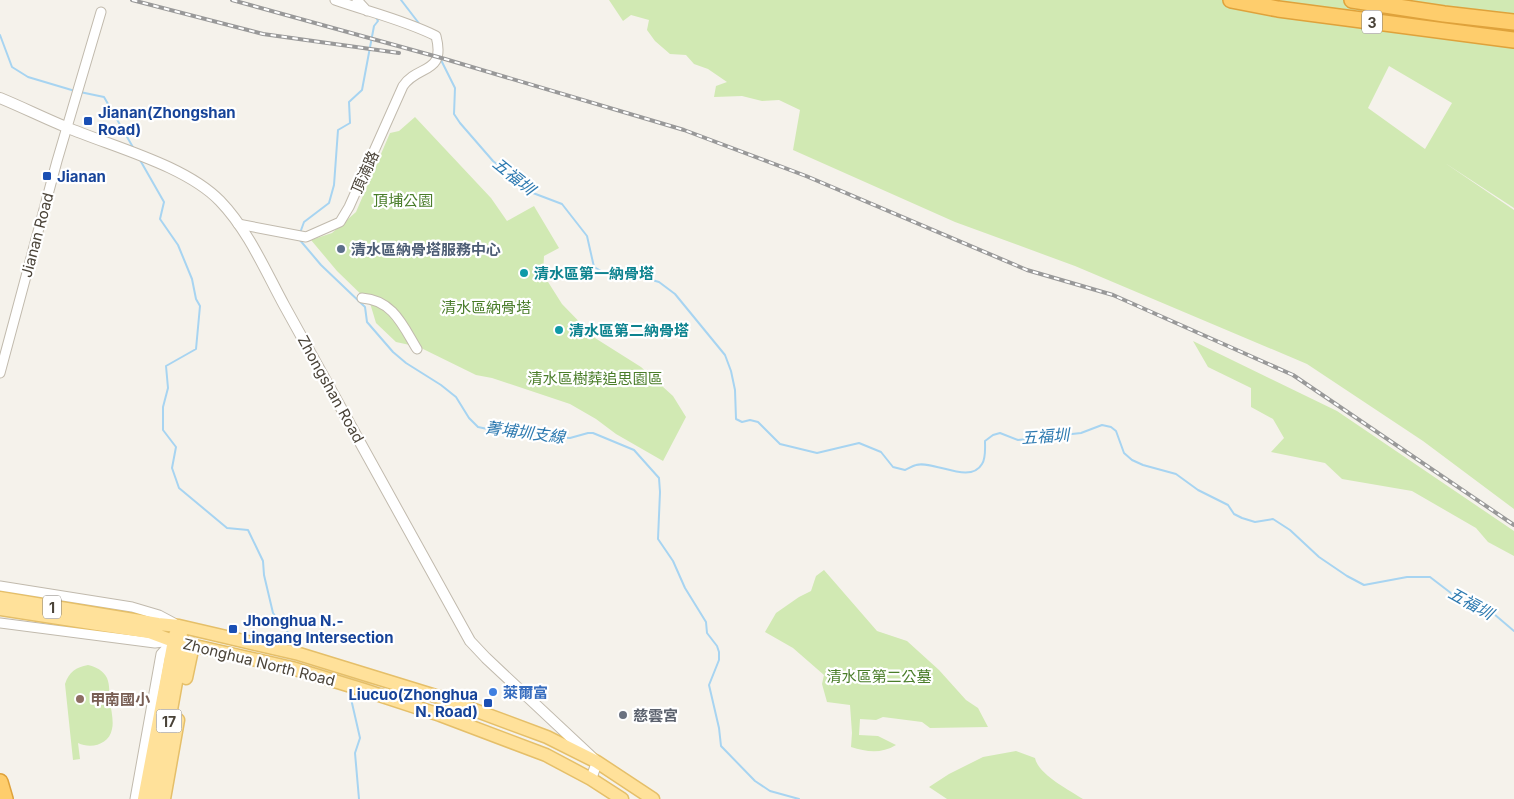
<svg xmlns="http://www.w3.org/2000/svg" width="1514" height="799" font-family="Inter,'Noto Sans TC',sans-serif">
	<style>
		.green { fill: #d1e9b3; fill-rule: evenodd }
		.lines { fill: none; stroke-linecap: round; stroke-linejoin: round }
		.stream { stroke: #a7d4f1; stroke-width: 2 }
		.minor-casing { stroke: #c1baad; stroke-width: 11 }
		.tertiary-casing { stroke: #c1baad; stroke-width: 12 }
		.primary-casing { stroke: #e5bf69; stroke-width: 15 }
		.motorway-casing { stroke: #dfa23b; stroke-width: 18 }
		.minor { stroke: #fff; stroke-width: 9 }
		.tertiary { stroke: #fff; stroke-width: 10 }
		.primary { stroke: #ffe19a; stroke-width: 12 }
		.motorway { stroke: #fecd6c; stroke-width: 15 }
		.rail-casing { stroke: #999; stroke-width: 4 }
		.rail { stroke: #fff; stroke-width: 2; stroke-dasharray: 5.5; stroke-linecap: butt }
		.transit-dot { fill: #1a4fb4; stroke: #fff; stroke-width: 2 }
		.service-dot { fill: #5c6f8a; stroke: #fff; stroke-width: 2 }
		.culture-dot { fill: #0f9aa8; stroke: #fff; stroke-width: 2 }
		.shop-dot { fill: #3f7fe0; stroke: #fff; stroke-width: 2 }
		.education-dot { fill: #8d6e63; stroke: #fff; stroke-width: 2 }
		.worship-dot { fill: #6b7280; stroke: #fff; stroke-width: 2 }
		.labels { text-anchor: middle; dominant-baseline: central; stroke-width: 4.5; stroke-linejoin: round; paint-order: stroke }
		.shield { fill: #fff; stroke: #807b74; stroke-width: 1 }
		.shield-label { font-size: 14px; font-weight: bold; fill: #4a4338 }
		.transit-label { font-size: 15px; font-weight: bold; fill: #164399; stroke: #fff; text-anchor: start }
		.street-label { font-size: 15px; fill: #4a4338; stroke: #fff }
		.park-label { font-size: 15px; fill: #4a7d2a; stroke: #fff }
		.service-label { font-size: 15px; font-weight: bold; fill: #4e5e75; stroke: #fff; text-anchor: start }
		.culture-label { font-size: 15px; font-weight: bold; fill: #0d838f; stroke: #fff; text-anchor: start }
		.shop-label { font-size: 15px; font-weight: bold; fill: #366cbe; stroke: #fff; text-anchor: start }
		.education-label { font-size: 15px; font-weight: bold; fill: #785e54; stroke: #fff; text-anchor: start }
		.worship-label { font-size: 15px; font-weight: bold; fill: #5b616d; stroke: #fff; text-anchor: start }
		.water-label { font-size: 16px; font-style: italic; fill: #2e7ab0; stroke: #fff }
	</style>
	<rect width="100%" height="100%" fill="#f5f2eb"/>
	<path class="green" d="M609 0H1514V208L1445 163 1514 210V509L1423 441 1307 364 1075 266 955 222 793 150 800 110 779 100 762 101 742 96 714 97 716 86 727 82 708 69 694 64 686 55 670 54 655 41 647 30 649 20 631 15 623 21ZM1389 66 1452 103 1425 149 1368 108Z
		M415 117 491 198 507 221 534 206 559 248 544 256 543 274 562 304 595 338 641 367 673 396 686 417 663 461 616 434 596 419 570 404 492 378 476 375 419 347 396 342 376 323 370 303 337 271 311 240 332 233 356 212 390 133 399 131Z
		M1193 341 1337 411 1514 531V556L1488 542 1476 528 1412 491 1342 479 1325 463 1271 452 1284 438 1273 419 1251 407V388L1208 367Z
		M824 570 877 631 907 641 939 670 966 700 978 708 988 727 930 728 922 722 883 717 876 720 860 719 859 735 878 736 896 745C881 754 867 752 851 747L852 733 850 705 827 702 822 684 824 675 793 648 765 632 776 613 799 597 811 591 816 576Z
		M88 665C96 667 103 670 107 678 110 685 109 694 110 701 111 710 114 721 112 729 109 745 91 749 78 743L80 759 73 760 65 684C69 672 76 667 88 665Z
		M1016 751 1035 758C1038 774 1069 790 1083 799H947L929 787 949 774 983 757Z"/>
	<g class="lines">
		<path class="stream" d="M401 0 421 26
			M0 35 12 67 28 77 75 91
			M440 58 455 88 454 114 460 123 493 161 533 193 562 204 587 236 594 267 610 276 645 278 659 282 675 294 725 355 731 371 735 390 736 419 742 422 750 420 758 422 780 444 817 453 859 443 881 452 893 467 905 470C908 469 912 466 916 465 934 460 970 485 982 464 986 458 985 448 985 441L993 435 1000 433 1018 440 1081 433 1102 425 1111 427 1116 431 1124 453 1132 460 1143 465 1176 474 1198 490 1228 505 1234 514 1242 518 1255 522 1273 519 1290 530 1319 557 1347 576 1364 585 1407 577H1430L1460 600 1472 603 1494 614 1514 631
			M80 92 104 97 134 149
			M140 160 164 202 160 219 178 245 192 279 196 299 200 306 196 349 166 366 168 388 163 407V430L176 447 172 468 179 488 227 528 248 530 263 561 264 575 273 613 301 649
			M300 233 304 222 329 203 334 185 338 130 350 123 349 102 362 90 374 26 378 21 376 17
			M299 239 321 265 365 307 367 322 393 352 406 363 441 385 456 397 469 418 478 427 492 430 536 432 546 437 570 438 588 433H593L634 450 659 478 660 492 658 539 673 561 685 588 706 622 707 633 717 646 719 652V660L709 685 719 728 721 746 755 781 770 791 799 799
			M349 690 360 738 355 753 359 799"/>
		<defs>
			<path id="minor" d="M357 0 367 11
				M238 224 306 237 340 222 349 207 403 86C418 64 446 75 436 36 404 20 369 12 335 0
				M362 298C393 300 403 326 417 349
				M0 373 57 161 101 12
				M0 586 132 607 159 615 174 623
				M0 623 155 643 171 641
				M135 799 161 654 173 641"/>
			<path id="tertiary" d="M0 98C22 107 44 118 66 127 113 147 185 165 220 201 248 230 265 270 284 305L470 641 486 658 597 762 591 779"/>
			<path id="primary" d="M0 598 158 624 179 626 299 654 442 698 547 737 597 762 653 799
				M0 609 149 632 173 641 292 668 364 690 440 715 546 755 591 779 622 799
				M186 678 193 645
				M144 799 175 635
				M155 799 183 643 181 636
				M164 799 178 720"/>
			<path id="motorway" d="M1231 0 1278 9 1514 40
				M1352 0 1444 14 1514 22
				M0 782 5 799"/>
		</defs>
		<use href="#minor" class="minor-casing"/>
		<use href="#tertiary" class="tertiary-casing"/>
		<use href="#primary" class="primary-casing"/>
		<use href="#motorway" class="motorway-casing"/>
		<use href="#minor" class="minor"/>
		<use href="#tertiary" class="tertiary"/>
		<use href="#primary" class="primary"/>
		<use href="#motorway" class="motorway"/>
		<defs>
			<path id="rail" d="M132 0 263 34 399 53
				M232 0 445 59 684 130 806 176 1027 270 1113 295 1293 375 1514 525"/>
		</defs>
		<use href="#rail" class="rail-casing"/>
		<use href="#rail" class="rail"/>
	</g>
	<g class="transit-dot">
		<rect x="83" y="116" width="10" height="10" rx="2.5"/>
		<rect x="42" y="171" width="10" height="10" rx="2.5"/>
		<rect x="228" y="624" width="10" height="10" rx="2.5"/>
		<rect x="483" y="698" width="10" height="10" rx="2.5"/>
	</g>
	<circle class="service-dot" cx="341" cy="249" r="5"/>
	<g class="culture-dot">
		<circle cx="524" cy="273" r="5"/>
		<circle cx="559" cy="330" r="5"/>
	</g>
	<circle class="shop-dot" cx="493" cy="692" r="5"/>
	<circle class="education-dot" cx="80" cy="699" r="5"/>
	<circle class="worship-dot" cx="623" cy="715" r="5"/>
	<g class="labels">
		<g class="shield">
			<rect x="1362" y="10.5" width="20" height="23" rx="4"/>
			<rect x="43" y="595.5" width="18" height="23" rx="4"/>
			<rect x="156.5" y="709.5" width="25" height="23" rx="4"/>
		</g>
		<g class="shield-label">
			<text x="1372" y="22">3</text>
			<text x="52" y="607">1</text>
			<text x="169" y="721">17</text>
		</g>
		<g class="transit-label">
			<text x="98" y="112">Jianan(Zhongshan<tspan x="98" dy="17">Road)</tspan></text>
			<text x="57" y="176">Jianan</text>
			<text x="243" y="620">Jhonghua N.-<tspan x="243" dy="17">Lingang Intersection</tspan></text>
			<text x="478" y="694" text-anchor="end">Liucuo(Zhonghua<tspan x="478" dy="17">N. Road)</tspan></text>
		</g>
		<g class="street-label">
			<text transform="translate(365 172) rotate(-66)">頂湳路</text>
			<text transform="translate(37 235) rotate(-75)">Jianan Road</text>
			<text transform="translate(331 389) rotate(61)">Zhongshan Road</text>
			<text transform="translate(259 662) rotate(14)">Zhonghua North Road</text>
		</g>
		<g class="park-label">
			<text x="403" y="200">頂埔公園</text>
			<text x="486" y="307">清水區納骨塔</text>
			<text x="595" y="378">清水區樹葬追思園區</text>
			<text x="879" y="676">清水區第二公墓</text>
		</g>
		<g class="service-label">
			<text x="351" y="249">清水區納骨塔服務中心</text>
		</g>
		<g class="culture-label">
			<text x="534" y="273">清水區第一納骨塔</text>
			<text x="569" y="330">清水區第二納骨塔</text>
		</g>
		<g class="shop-label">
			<text x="503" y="692">萊爾富</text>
		</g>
		<g class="education-label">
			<text x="90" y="699">甲南國小</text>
		</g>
		<g class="worship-label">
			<text x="633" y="715">慈雲宮</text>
		</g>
		<g class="water-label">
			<text transform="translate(514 176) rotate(39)">五福圳</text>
			<text transform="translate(525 432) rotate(7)">菁埔圳支線</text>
			<text transform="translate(1045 436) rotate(-4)">五福圳</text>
			<text transform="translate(1471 603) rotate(29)">五福圳</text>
		</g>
	</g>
</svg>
